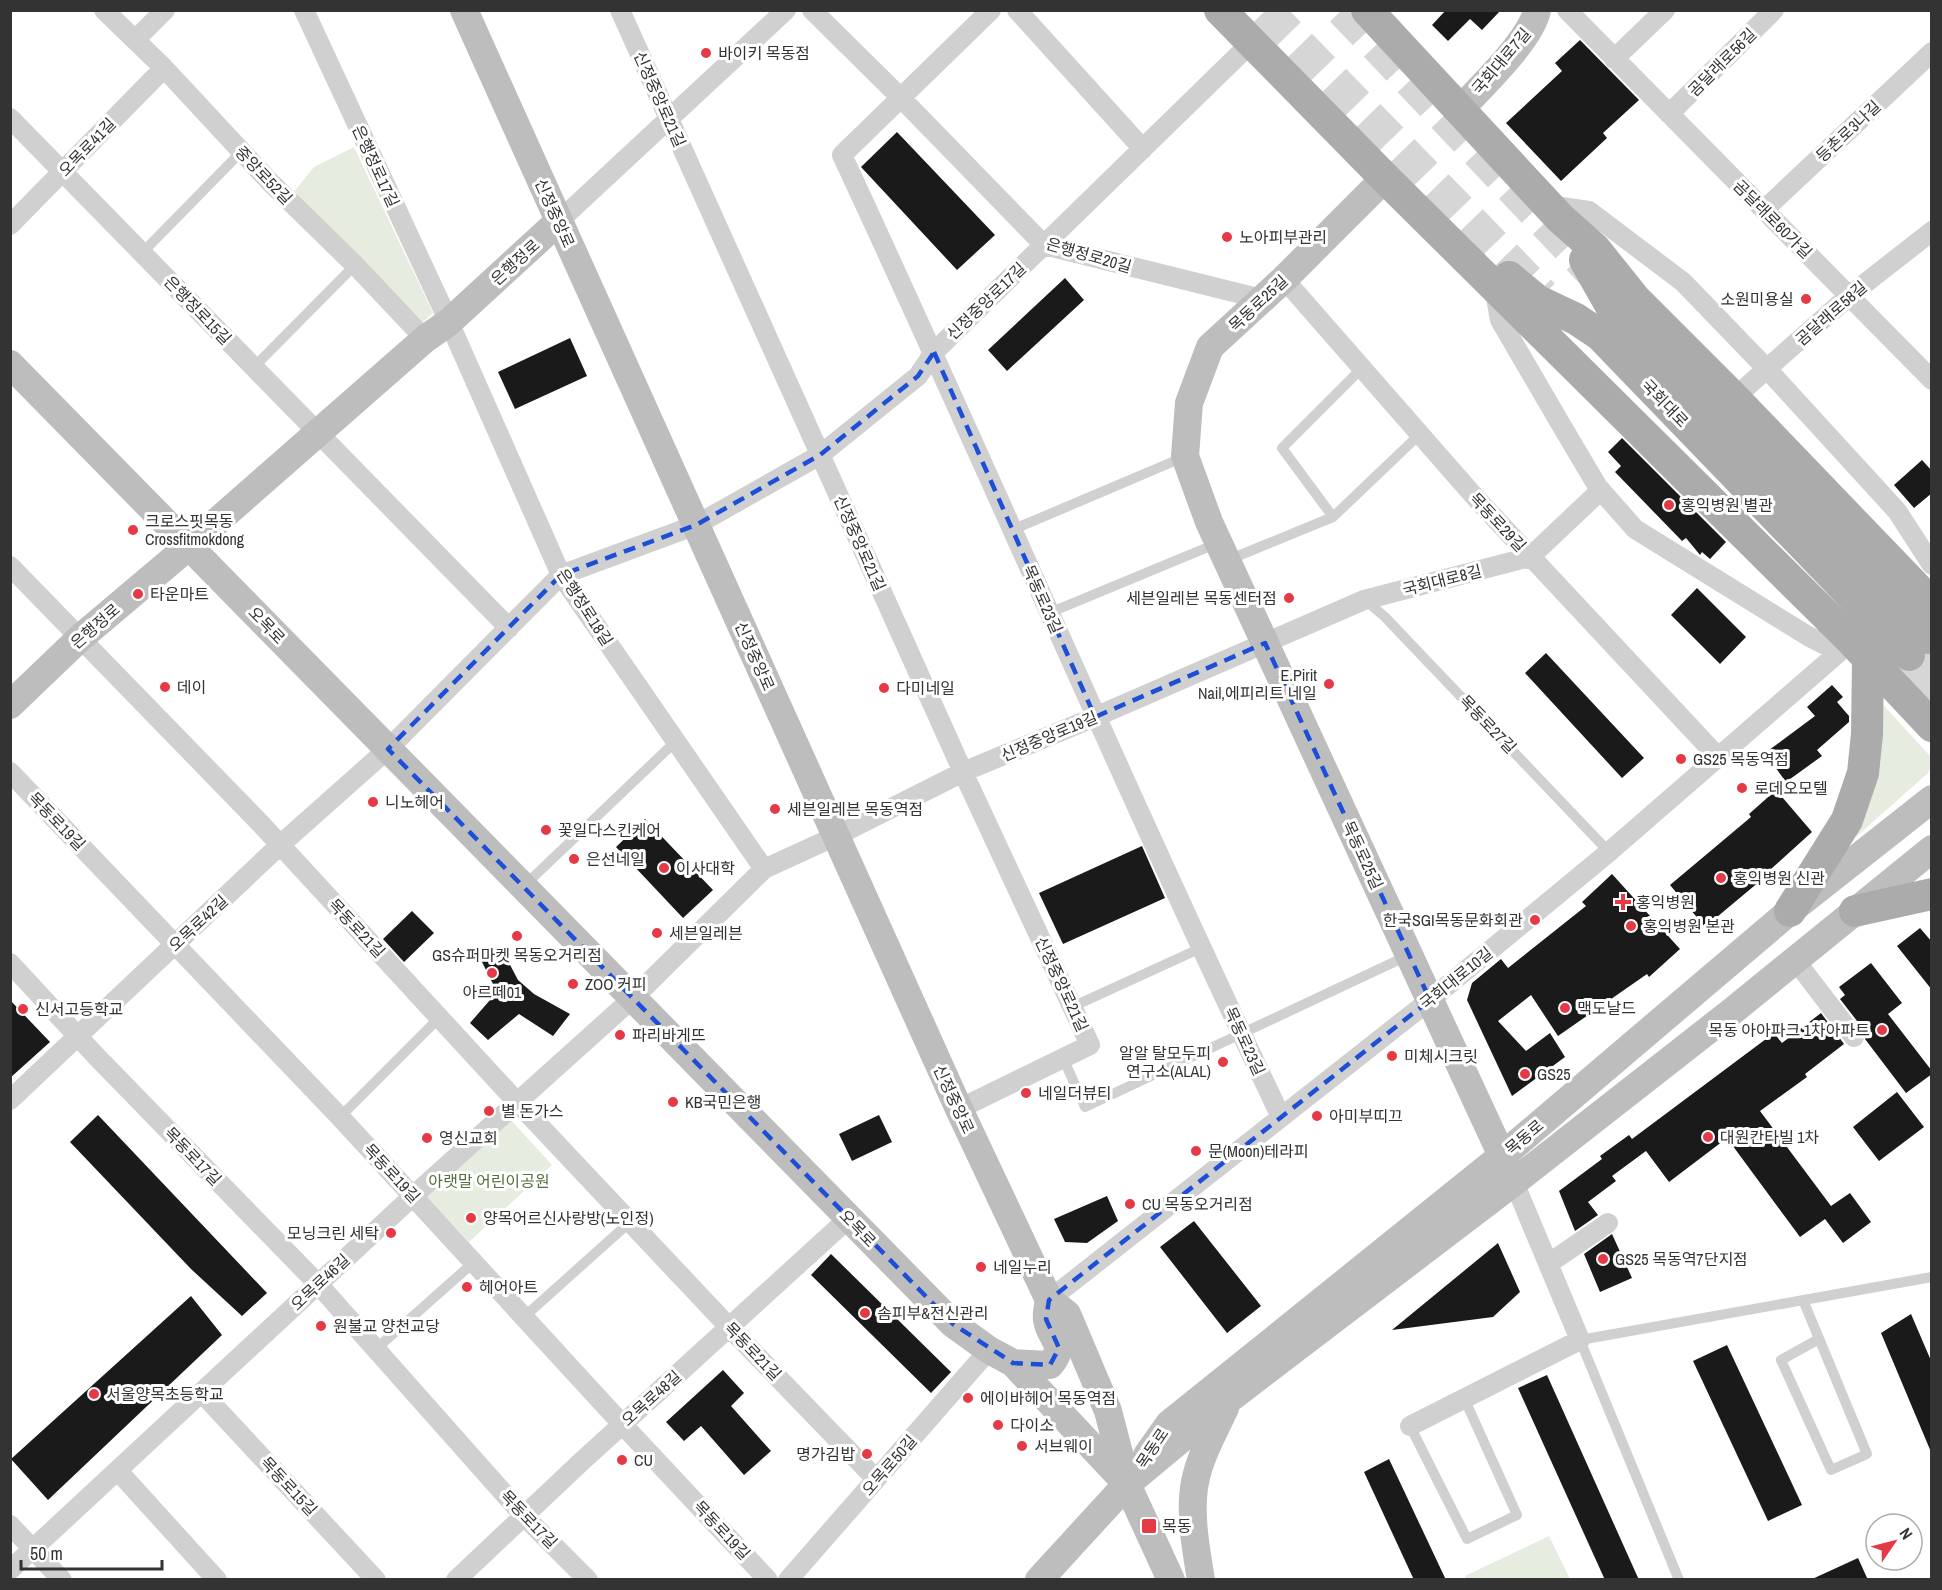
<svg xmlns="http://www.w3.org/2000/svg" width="1942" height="1590" font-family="'Archivo Narrow','Noto Sans KR',sans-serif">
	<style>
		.green { fill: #e6ecdf }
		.building { fill: #1a1a1a }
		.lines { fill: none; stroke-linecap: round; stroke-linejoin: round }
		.primary-tunnel { stroke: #d6d6d6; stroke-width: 32; stroke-dasharray: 32 16; stroke-linecap: butt }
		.highway-tunnel { stroke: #d6d6d6; stroke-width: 33; stroke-dasharray: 33 16; stroke-linecap: butt }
		.lane { stroke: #d0d0d0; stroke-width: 10 }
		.street { stroke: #d0d0d0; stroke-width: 20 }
		.secondary { stroke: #bdbdbd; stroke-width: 28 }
		.primary { stroke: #ababab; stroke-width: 32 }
		.marked { fill: none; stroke: #1d4ed8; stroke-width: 4.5; stroke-dasharray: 12 8; stroke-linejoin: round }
		.poi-dot { fill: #e63946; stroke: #fff; stroke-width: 2 }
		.labels { text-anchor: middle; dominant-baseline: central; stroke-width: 6; stroke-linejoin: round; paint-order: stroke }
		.poi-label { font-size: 16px; fill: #333; stroke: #fff; text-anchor: start }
		.street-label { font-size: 16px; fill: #333; stroke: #fff }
		.park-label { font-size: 16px; fill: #56703f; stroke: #fff }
	</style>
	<rect width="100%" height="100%" fill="#fff"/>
	<path class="green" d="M354 147 433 313 423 322 292 194 314 167Z
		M1883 705 1931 757V767L1928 773 1856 837 1850 832Z
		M510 1119 552 1165 469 1242 426 1197Z
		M1549 1536 1570 1579H1467L1465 1576Z"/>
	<path class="building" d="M1446 10H1501L1482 30 1470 19 1448 41 1432 25Z
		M1580 40 1639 100 1603 133 1607 138 1561 181 1506 123 1562 71 1555 63Z
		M897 132 995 235 957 270 861 167Z
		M1065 278 1084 300 1007 371 988 350Z
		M570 338 587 376 515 409 498 372Z
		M1622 438 1726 542 1710 559 1702 552 1700 555 1686 538 1682 541 1615 472 1621 466 1608 452Z
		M1922 460 1932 471V493L1914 508 1894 485Z
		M1697 588 1746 637 1720 664 1671 615Z
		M1546 653 1644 758 1622 778 1525 673Z
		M1832 685 1843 697 1837 702 1849 716V722L1817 750 1822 756 1786 782 1765 753 1815 716 1807 707Z
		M1776 790 1812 832 1771 869 1772 871 1705 927 1670 885 1751 817 1749 814Z
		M645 819 713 890 683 918 616 847Z
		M1142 846 1165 898 1063 944 1039 893Z
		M1612 874 1680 949 1649 977 1647 974 1558 1036 1531 995 1498 1021 1526 1051 1550 1033 1565 1057 1512 1096 1467 1000 1472 983 1501 959 1508 968 1586 906 1582 902Z
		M412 911 434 933 404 962 383 939Z
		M1920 928 1932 942V990L1897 946Z
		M500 946 518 980 534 994 570 1014 553 1036 519 1014 488 1040 470 1023 497 992 478 954Z
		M1871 963 1902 1003 1888 1014 1932 1071V1074L1906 1093 1865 1039 1864 1030 1840 999 1845 995 1839 987Z
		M10 1000 50 1042 10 1078Z
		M1821 1013 1844 1044 1805 1074 1807 1077 1760 1111 1831 1206 1850 1193 1871 1222 1843 1243 1825 1219 1800 1237 1727 1138 1669 1182 1646 1151 1612 1176 1616 1181 1588 1202 1598 1215 1575 1231 1559 1191 1602 1159 1600 1156 1629 1135 1632 1139 1774 1033 1782 1043Z
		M1897 1092 1924 1127 1879 1161 1853 1127Z
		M98 1115 267 1293 242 1316 191 1269 70 1142Z
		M879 1115 892 1142 852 1161 839 1134Z
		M1107 1196 1118 1221 1087 1243 1065 1242 1054 1219Z
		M1194 1221 1261 1306 1227 1333 1160 1247Z
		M1612 1234 1632 1278 1600 1292 1584 1254Z
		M1498 1243 1520 1292 1493 1317 1392 1330Z
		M831 1254 951 1372 931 1393 811 1275Z
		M191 1296 222 1335 48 1500 11 1459Z
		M1911 1314 1932 1363 1931 1452 1881 1333Z
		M1727 1345 1802 1505 1768 1521 1693 1361Z
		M723 1370 744 1393 731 1406 771 1451 744 1475 701 1426 684 1441 666 1422Z
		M1547 1375 1639 1580H1605L1518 1388Z
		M1389 1459 1446 1580H1414L1364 1472Z
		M1858 1558 1868 1580H1810Z"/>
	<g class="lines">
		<path class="primary-tunnel" d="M1909 655 1932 679"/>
		<path class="highway-tunnel" d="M1266 10 1543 295
			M1342 10 1603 284
			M1875 638 1932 697"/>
		<path class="lane" d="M142 253 242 151
			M254 367 355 265
			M1333 517 1282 448 1362 368
			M1012 530 1184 457
			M1228 560 1333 517 1420 434
			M1365 600 1385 617 1609 852
			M1049 613 1218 543
			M524 886 676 741
			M1072 1007 1201 948
			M1063 1058 1085 1107 1409 955
			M340 1117 439 1018
			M1803 1300 1867 1454 1831 1470 1781 1360 1819 1339
			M524 1317 630 1222
			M376 1349 474 1262
			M1410 1426 1467 1539 1517 1515 1464 1398
			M1679 1580 1580 1340 1932 1277"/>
		<path class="street" d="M104 10 164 68 270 182 355 265 425 339
			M304 10 449 322 561 575 764 869
			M620 10 963 772 1090 1045 959 1109
			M812 10 901 98 1044 245 1262 299
			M991 10 842 155C991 475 1129 799 1281 1117
			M1017 10 1143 149
			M1567 10 1932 380
			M135 40 165 10
			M1614 59 1665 10
			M1669 114 1774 10
			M10 118 509 628
			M1548 205 1589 211 1683 282 1767 369 1897 511 1932 565
			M1764 210 1932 52
			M559 221 786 10
			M10 225 164 68
			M1284 279 1474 496 1719 758
			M1494 287 1500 320 1563 428 1598 487 1635 529 1808 636 1839 652
			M1734 398 1849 296 1932 231
			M10 566 261 824 517 1102 729 1327 876 1479
			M10 772 340 1117 622 1424 768 1580
			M1795 960 1854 1037
			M10 963 96 1056 318 1284 524 1516 588 1580
			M10 1100 280 845 388 749 561 575 696 525 820 455 918 376 934 352 1251 43
			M1548 1264 1608 1223
			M1049 1300 1430 1000 1609 852 1852 641
			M202 1393 376 1580
			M1410 1426 1580 1340 1514 1182
			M118 1471 217 1580
			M10 1525 62 1580
			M10 1570 413 1196 633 998 764 869 836 836 963 772 1095 717 1364 600 1530 557 1601 490
			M456 1580 581 1462 849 1218
			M788 1580 989 1350"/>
		<path class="secondary" d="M464 10 959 1109 1049 1300 1067 1314 1108 1411 1126 1480
			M1460 110C1481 86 1531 40 1537 10
			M1385 178 1284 279 1210 347 1189 403 1185 456 1209 522 1514 1182
			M10 364 953 1324 989 1350 1013 1363 1127 1484 1171 1580
			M10 705 80 638 189 546 425 339 449 322 559 221
			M1013 1363 1050 1365C1068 1344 1050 1340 1047 1320 1046 1314 1048 1306 1049 1300
			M1147 1455 1169 1424 1502 1156 1790 911 1932 799
			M1039 1580 1127 1484 1228 1400 1514 1182 1730 1013 1932 849
			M1201 1580C1196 1549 1189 1513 1195 1482 1200 1456 1214 1432 1225 1408"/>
		<path class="primary" d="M1220 10 1385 178 1852 641 1932 726
			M1367 10 1560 218 1595 249 1635 299 1734 398 1932 604
			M1585 260 1615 313 1928 638
			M1509 277 1538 301 1576 319 1600 335 1909 655
			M1790 911 1847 820 1863 773 1867 734 1868 659
			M1855 911 1932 894"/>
	</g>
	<path class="marked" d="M934 352 1095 717 1265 643 1430 1000 1049 1300 1046 1319 1059 1348 1050 1365 1013 1363 953 1324 388 749 561 575 696 525 820 455 918 376Z"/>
	<g class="poi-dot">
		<circle cx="706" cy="53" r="6"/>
		<circle cx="1227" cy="237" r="6"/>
		<circle cx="1806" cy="299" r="6"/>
		<circle cx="1669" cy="505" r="6"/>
		<circle cx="133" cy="530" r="6"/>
		<circle cx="138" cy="594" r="6"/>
		<circle cx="1289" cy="598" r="6"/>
		<circle cx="1329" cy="684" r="6"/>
		<circle cx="165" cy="687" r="6"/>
		<circle cx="884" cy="688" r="6"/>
		<circle cx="1681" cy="759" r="6"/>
		<circle cx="1742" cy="788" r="6"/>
		<circle cx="373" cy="802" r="6"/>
		<circle cx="775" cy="809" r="6"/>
		<circle cx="546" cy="830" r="6"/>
		<circle cx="574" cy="859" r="6"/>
		<circle cx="664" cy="868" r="6"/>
		<circle cx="1721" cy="878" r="6"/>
		<path d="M1620 893h6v6h6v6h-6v6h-6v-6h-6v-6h6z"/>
		<circle cx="1535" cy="920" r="6"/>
		<circle cx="1631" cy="926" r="6"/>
		<circle cx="657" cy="933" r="6"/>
		<circle cx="517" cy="936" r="6"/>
		<circle cx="492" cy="973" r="6"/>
		<circle cx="573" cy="984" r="6"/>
		<circle cx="1565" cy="1008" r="6"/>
		<circle cx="23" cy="1009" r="6"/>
		<circle cx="1882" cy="1030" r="6"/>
		<circle cx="620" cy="1035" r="6"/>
		<circle cx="1392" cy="1056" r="6"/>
		<circle cx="1223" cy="1062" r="6"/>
		<circle cx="1525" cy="1074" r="6"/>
		<circle cx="1026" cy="1093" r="6"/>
		<circle cx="673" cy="1102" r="6"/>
		<circle cx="489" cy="1111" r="6"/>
		<circle cx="1317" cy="1116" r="6"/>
		<circle cx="1708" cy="1137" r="6"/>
		<circle cx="427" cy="1138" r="6"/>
		<circle cx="1196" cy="1151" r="6"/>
		<circle cx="1130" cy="1204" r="6"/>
		<circle cx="471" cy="1218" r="6"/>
		<circle cx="391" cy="1233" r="6"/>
		<circle cx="1603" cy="1259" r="6"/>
		<circle cx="981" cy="1267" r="6"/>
		<circle cx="467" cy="1287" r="6"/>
		<circle cx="865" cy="1313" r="6"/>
		<circle cx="321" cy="1326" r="6"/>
		<circle cx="94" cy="1394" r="6"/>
		<circle cx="968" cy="1398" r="6"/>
		<circle cx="998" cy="1425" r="6"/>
		<circle cx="1022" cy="1446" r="6"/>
		<circle cx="867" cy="1454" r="6"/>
		<circle cx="622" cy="1460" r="6"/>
		<rect x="1141" y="1518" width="16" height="16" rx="3"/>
	</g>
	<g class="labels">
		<g class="poi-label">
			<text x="718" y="53">바이키 목동점</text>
			<text x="1239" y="237">노아피부관리</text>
			<text x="1794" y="299" text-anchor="end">소원미용실</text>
			<text x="1681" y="505">홍익병원 별관</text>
			<text x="145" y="521">크로스핏목동<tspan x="145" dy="18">Crossfitmokdong</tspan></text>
			<text x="150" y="594">타운마트</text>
			<text x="1277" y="598" text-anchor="end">세븐일레븐 목동센터점</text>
			<text x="1317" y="675" text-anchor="end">E.Pirit<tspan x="1317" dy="18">Nail,에피리트 네일</tspan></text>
			<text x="177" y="687">데이</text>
			<text x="896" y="688">다미네일</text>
			<text x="1693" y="759">GS25 목동역점</text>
			<text x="1754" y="788">로데오모텔</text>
			<text x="385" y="802">니노헤어</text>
			<text x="787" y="809">세븐일레븐 목동역점</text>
			<text x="558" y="830">꽃일다스킨케어</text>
			<text x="586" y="859">은선네일</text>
			<text x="676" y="868">이사대학</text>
			<text x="1733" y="878">홍익병원 신관</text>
			<text x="1636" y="902">홍익병원</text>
			<text x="1523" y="920" text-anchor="end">한국SGI목동문화회관</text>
			<text x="1643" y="926">홍익병원 본관</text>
			<text x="669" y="933">세븐일레븐</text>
			<text x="517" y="955" text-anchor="middle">GS슈퍼마켓 목동오거리점</text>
			<text x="585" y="984">ZOO 커피</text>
			<text x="492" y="992" text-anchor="middle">아르떼01</text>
			<text x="1577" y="1008">맥도날드</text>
			<text x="35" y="1009">신서고등학교</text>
			<text x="1870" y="1030" text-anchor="end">목동 아아파크 1차아파트</text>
			<text x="632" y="1035">파리바게뜨</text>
			<text x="1211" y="1053" text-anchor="end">알알 탈모두피<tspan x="1211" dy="18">연구소(ALAL)</tspan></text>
			<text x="1404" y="1056">미체시크릿</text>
			<text x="1537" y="1074">GS25</text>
			<text x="1038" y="1093">네일더뷰티</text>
			<text x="685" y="1102">KB국민은행</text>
			<text x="501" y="1111">별 돈가스</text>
			<text x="1329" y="1116">아미부띠끄</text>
			<text x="1720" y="1137">대원칸타빌 1차</text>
			<text x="439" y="1138">영신교회</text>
			<text x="1208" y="1151">문(Moon)테라피</text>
			<text x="1142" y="1204">CU 목동오거리점</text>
			<text x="483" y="1218">양목어르신사랑방(노인정)</text>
			<text x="379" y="1233" text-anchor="end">모닝크린 세탁</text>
			<text x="1615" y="1259">GS25 목동역7단지점</text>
			<text x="993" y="1267">네일누리</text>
			<text x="479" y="1287">헤어아트</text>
			<text x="877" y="1313">솜피부&amp;전신관리</text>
			<text x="333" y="1326">원불교 양천교당</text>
			<text x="106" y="1394">서울양목초등학교</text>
			<text x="980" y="1398">에이바헤어 목동역점</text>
			<text x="1010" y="1425">다이소</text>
			<text x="1034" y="1446">서브웨이</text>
			<text x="855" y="1454" text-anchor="end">명가김밥</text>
			<text x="634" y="1460">CU</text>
			<text x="1162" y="1526">목동</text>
		</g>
		<g class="street-label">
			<text transform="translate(1501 61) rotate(-50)">국회대로7길</text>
			<text transform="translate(1722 62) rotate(-45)">곰달래로56길</text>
			<text transform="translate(660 99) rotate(66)">신정중앙로21길</text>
			<text transform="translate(1848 131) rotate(-43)">등촌로3나길</text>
			<text transform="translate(87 147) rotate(-46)">오목로41길</text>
			<text transform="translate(376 166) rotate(65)">은행정로17길</text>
			<text transform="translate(264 175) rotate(46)">중앙로52길</text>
			<text transform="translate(555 213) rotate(66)">신정중앙로</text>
			<text transform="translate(1773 219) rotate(45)">곰달래로60가길</text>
			<text transform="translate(1089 255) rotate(16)">은행정로20길</text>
			<text transform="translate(515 262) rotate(-42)">은행정로</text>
			<text transform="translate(986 301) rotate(-44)">신정중앙로17길</text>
			<text transform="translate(1258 303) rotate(-43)">목동로25길</text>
			<text transform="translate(198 310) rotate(46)">은행정로15길</text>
			<text transform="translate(1831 313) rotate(-41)">곰달래로58길</text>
			<text transform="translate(1665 403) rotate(46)">국회대로</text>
			<text transform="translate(1498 522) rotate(47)">목동로29길</text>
			<text transform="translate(860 543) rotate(66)">신정중앙로21길</text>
			<text transform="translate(1442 580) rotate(-14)">국회대로8길</text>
			<text transform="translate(1043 599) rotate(66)">목동로23길</text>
			<text transform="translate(585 607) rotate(57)">은행정로18길</text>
			<text transform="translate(267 625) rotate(46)">오목로</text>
			<text transform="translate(95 626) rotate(-41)">은행정로</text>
			<text transform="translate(755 656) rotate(66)">신정중앙로</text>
			<text transform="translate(1488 724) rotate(46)">목동로27길</text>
			<text transform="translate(1049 736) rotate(-23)">신정중앙로19길</text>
			<text transform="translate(57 821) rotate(46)">목동로19길</text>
			<text transform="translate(1363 855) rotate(65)">목동로25길</text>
			<text transform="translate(198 923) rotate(-43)">오목로42길</text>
			<text transform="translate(357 928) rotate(47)">목동로21길</text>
			<text transform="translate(1456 978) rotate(-39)">국회대로10길</text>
			<text transform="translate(1062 984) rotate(65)">신정중앙로21길</text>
			<text transform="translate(1245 1041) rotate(65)">목동로23길</text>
			<text transform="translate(954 1099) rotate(65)">신정중앙로</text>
			<text transform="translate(1524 1137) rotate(-40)">목동로</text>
			<text transform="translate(193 1156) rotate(46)">목동로17길</text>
			<text transform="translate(392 1173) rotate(47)">목동로19길</text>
			<text transform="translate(858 1228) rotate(46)">오목로</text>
			<text transform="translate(320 1282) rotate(-43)">오목로46길</text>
			<text transform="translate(753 1351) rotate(46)">목동로21길</text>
			<text transform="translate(651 1398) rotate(-42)">오목로48길</text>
			<text transform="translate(1152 1448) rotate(-56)">목동로</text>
			<text transform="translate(889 1465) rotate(-49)">오목로50길</text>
			<text transform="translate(289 1486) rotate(47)">목동로15길</text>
			<text transform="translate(529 1519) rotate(46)">목동로17길</text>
			<text transform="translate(722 1530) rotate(47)">목동로19길</text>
		</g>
		<g class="park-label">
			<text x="489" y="1181">아랫말 어린이공원</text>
		</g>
	</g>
	<rect width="1942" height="1590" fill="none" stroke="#333333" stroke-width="24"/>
	<g transform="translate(1894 1542) rotate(55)"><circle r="28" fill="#ffffff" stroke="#adadad" stroke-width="1.5"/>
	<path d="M0-4.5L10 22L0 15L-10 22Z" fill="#e63946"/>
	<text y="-9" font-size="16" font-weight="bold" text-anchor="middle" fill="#333333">N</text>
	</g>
	<path d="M21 1560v9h141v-9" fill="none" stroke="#333333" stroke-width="3"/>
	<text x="30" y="1560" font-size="18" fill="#333333" stroke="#ffffff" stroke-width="4.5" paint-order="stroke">50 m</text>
</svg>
